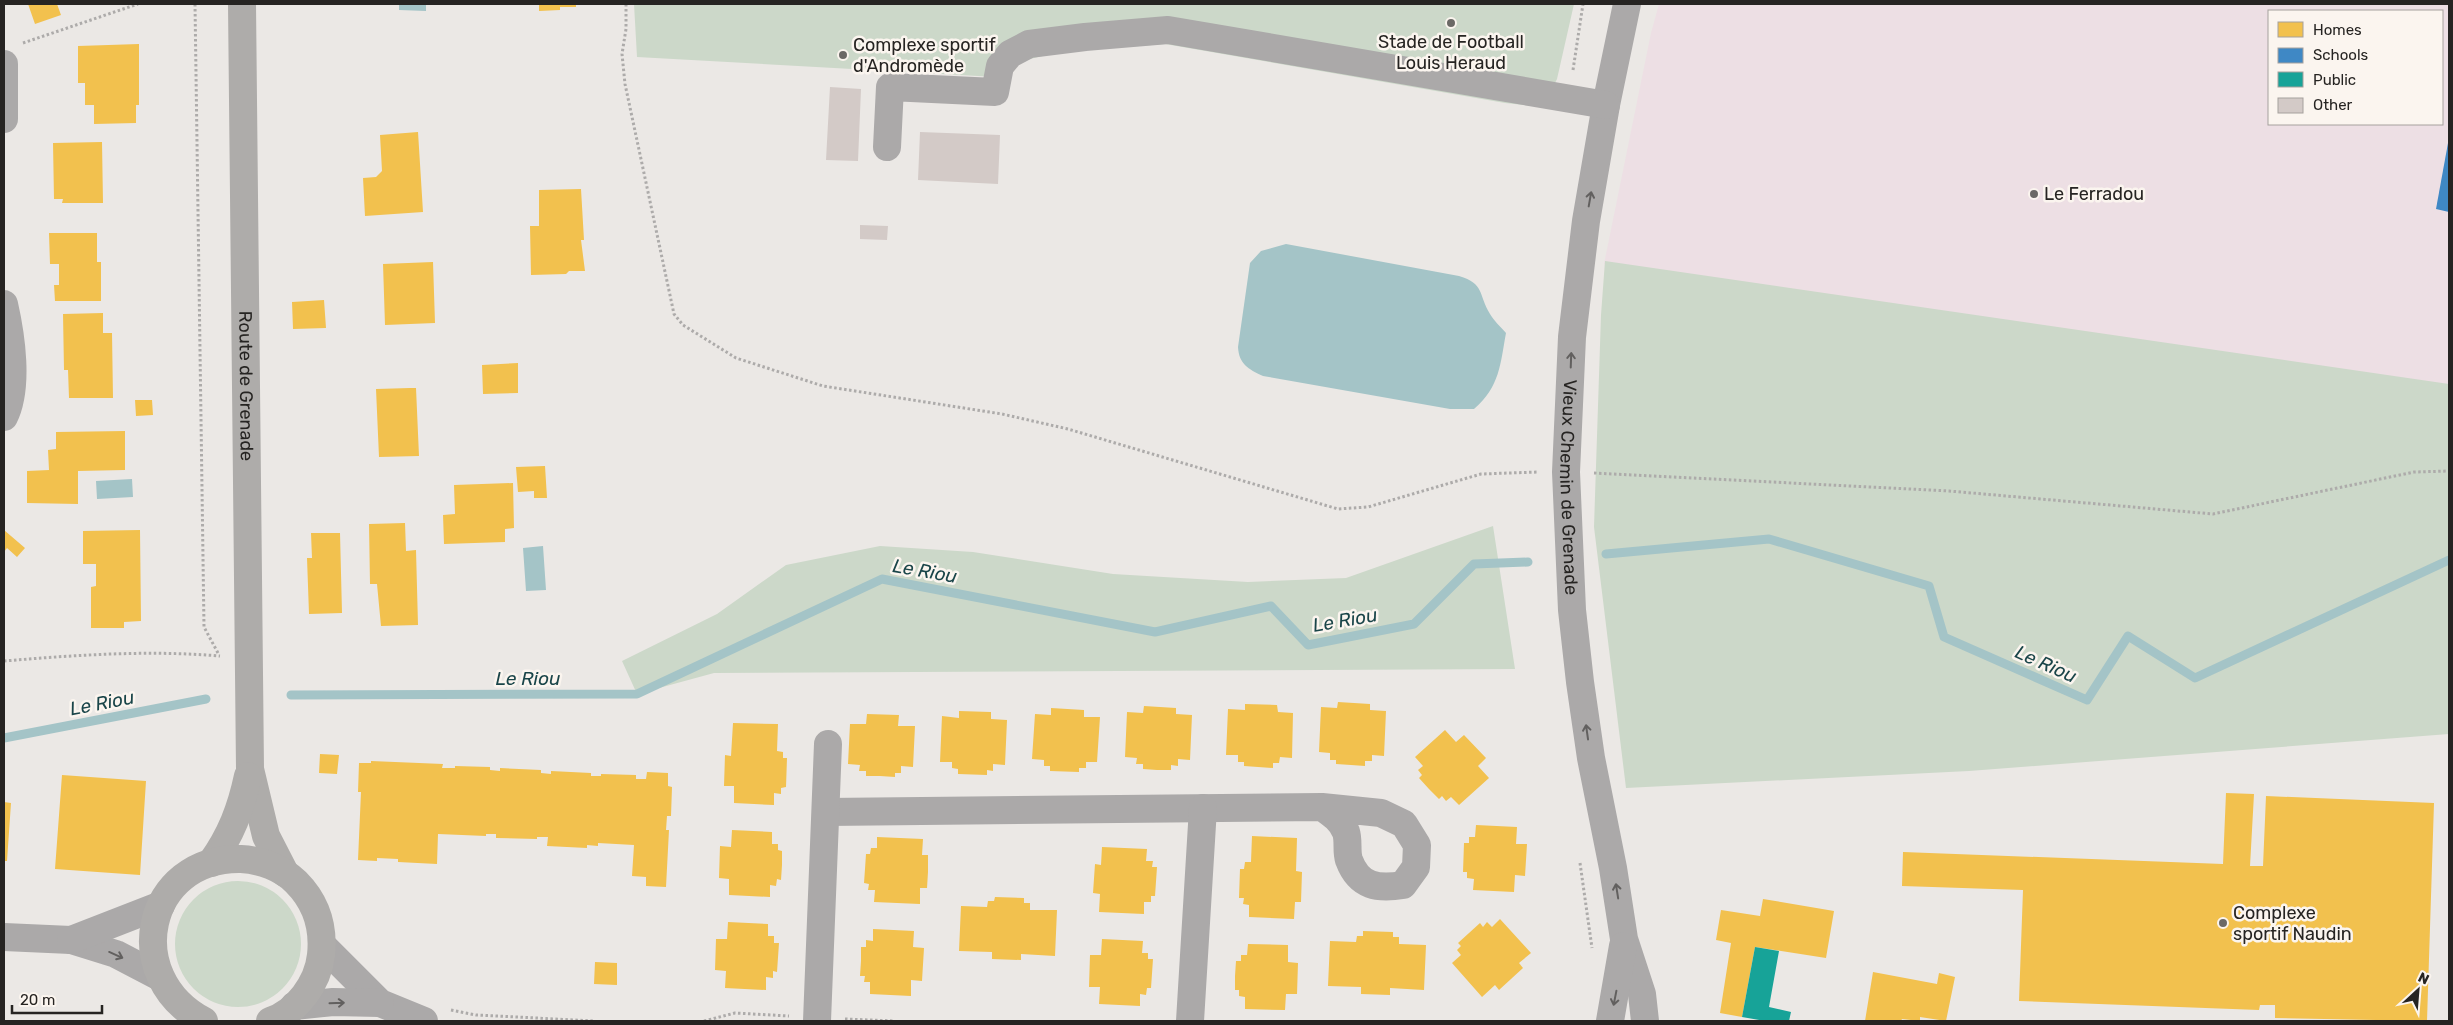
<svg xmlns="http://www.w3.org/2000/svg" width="2453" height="1025" font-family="Rubik,sans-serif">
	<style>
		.education { fill: #eddfe4; fill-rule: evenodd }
		.green { fill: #ccd8c9 }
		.water { fill: #a4c4c7 }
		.homes { fill: #f2c14e }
		.schools { fill: #3f88c5 }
		.public { fill: #17a398 }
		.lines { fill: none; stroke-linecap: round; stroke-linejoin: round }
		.stream { stroke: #a4c4c7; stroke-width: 9 }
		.building { fill: #d3cac7 }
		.path { stroke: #adabaa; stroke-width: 3; stroke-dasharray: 2.5 2.5; stroke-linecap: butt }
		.minor { stroke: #aba9a9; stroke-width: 28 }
		.major { stroke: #aeacaa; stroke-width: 28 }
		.oneway { stroke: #62605f }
		.poi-dot { fill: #6b6966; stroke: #fbf5ef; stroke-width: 2 }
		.labels { text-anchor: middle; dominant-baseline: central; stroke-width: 5; stroke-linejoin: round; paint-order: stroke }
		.poi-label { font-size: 18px; fill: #262422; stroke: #fbf5ef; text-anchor: start }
		.street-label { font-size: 18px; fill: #262422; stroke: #fbf5ef }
		.water-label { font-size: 19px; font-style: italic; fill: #1a4549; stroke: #fbf5ef }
	</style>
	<rect width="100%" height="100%" fill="#ebe8e5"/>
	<path class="education" d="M1659 4H2449V385L1604 264 1651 33ZM2269 11H2442V124H2269Z"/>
	<path class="green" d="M634 4H1574L1557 79 1543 107 1505 103 1165 44 1060 52 1021 61 996 77 637 57Z
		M1605 261 2449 384V734L1969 771 1626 788 1594 527 1601 315Z
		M1493 526 1515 669 714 673 637 694 622 661 717 614 786 565 880 546 973 552 1113 574 1248 582 1346 578Z
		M175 944a63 63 0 1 1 126 0a63 63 0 1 1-126 0Z"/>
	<path class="water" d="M399 4H426V11L399 10Z
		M1286 244 1459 276C1485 284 1478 294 1490 314 1494 321 1501 327 1506 333 1500 365 1500 386 1474 409H1450L1263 376C1248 369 1239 364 1238 347L1250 263 1261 251Z
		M132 479 133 497 97 499 96 481Z
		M543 546 546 590 526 591 523 548Z"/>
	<path class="homes" d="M28 4H57L61 15 35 24Z
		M539 4H576V7H560V10L539 11Z
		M139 44V105H136V123L94 124V105H85V83H78V46Z
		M418 132 423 212 365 216 363 178 376 177 382 171 380 135Z
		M102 142 103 203H62L63 199H54L53 143Z
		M581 189 584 240H581L585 271H569L566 274 531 275 530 226H539V190Z
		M49 233H97V262H101V301H55L54 285H59V264H50Z
		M433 262 435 323 385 325 383 264Z
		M324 300 326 328 293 329 292 302Z
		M103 313V333H112L113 398H69L68 370H64L63 314Z
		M518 363V393L483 394 482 365Z
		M410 388H416L419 456 379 457 376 389Z
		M135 400H152L153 415 136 416Z
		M125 431V470L78 471V504L27 503V471L49 470 48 450 56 449V432Z
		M545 466 547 498H534V491L518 492 516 467Z
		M513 483 514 528 505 529V542L444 544 443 515 455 514 454 485Z
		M405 523 406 551 416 550 418 625 381 626 377 584H370L369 524Z
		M4 530 25 548 17 557 7 548 4 552Z
		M140 530 141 621 124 622V628H91V587L96 586V564H83V531Z
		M311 533H340L342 613 309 614 307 558H312Z
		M1338 702 1370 704V710L1386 711 1384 756 1372 755V761H1365V766L1351 765 1336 764V760H1330V753L1319 752 1321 707 1337 708Z
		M1245 704 1277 705 1278 712 1293 713 1292 758 1280 757 1279 763H1273V768L1258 767 1244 766V762H1238V755H1226L1228 709 1245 710Z
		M1144 706 1176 708V714L1192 715 1190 760 1178 759V766L1171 765V770H1157L1143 769V764H1136L1137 758 1125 757 1127 712 1143 713Z
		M1051 708 1084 710V717H1100L1097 762H1086V768H1079V772L1050 771V766H1044V760L1032 759 1035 714 1051 715Z
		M959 711 991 712V719L1007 720 1005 765 993 764V771L987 770V775L958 774V769L952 768V762H940L942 716 959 718Z
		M867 714 899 715 898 726H915L913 767 901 766V773H895V777L880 776H866V771H859L860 765 848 764 850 724H866Z
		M733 723 778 724 777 751 783 752V758H787L786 787 781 788V794L774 793V805L734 803V786H724L725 755 731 756Z
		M1445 730 1456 742 1464 735 1486 758 1478 766 1489 778 1459 805 1451 797 1446 801 1442 796 1439 799 1429 789 1419 778 1422 775 1418 770 1423 766 1415 757Z
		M320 754 339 755 337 774 319 773Z
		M371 761 443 764 442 768H455V766L490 767V770L500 771V768L541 770V773L551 774V771L591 773V776H601V774L636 775V779H646L647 772 668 773V786L672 787 671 816H667L666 830H669L666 887 646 886V877L632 876 634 845 598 843V846L587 845V848L547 846 548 837H537V839L496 838V834H486V836L438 834 437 864 398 862V859L377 858V861L358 860 361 792H358L359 763H371Z
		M62 775 146 781 140 875 55 869Z
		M2226 793 2254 794 2250 866H2263L2266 796 2434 803 2427 1021 2275 1018V1005H2260L2259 1010 2019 1001 2023 890 1902 886 1903 852 2223 864Z
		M4 802 11 803 7 861H4Z
		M1476 825 1517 827 1516 844H1527L1525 876 1515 875 1514 892 1473 890 1474 879 1467 878V872H1463L1464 843H1469V837H1475Z
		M732 830 772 832V844H778V850L782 851V865L781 880 777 879 776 886 770 885V897L729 895V879L719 878 720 846 731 847Z
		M1252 836 1297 838 1296 871 1302 872 1301 902H1295L1294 919 1249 917V905L1243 904 1244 898H1239L1240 869H1244L1245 862H1251Z
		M877 837 923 839 922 855H928V872L927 888H920V904L874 902 875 890H868L869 884 864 883 865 869 866 854H870L871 848H877Z
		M1102 847 1147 849 1146 861H1153L1152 867H1157L1155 896H1151V902H1144V914L1099 912 1100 894 1093 893 1095 864 1101 865Z
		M995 897 1024 898V903H1030V910H1057L1055 956 1021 954V960L992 959V952L959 951 961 906 987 907 988 901H994Z
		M1763 899 1834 911 1826 958 1755 947 1742 1017 1720 1013 1731 943 1716 940 1721 910 1760 916Z
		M1500 919 1531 953 1519 963 1523 968 1499 990 1495 985 1482 997 1452 963 1461 955 1457 950 1461 946 1458 943 1480 923 1483 927 1487 922 1492 927Z
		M728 922 768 924V936H774V943H779L777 972 773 971V978L766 977V990L725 988 726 971 715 970 716 939H727Z
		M873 929 914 931 913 947 924 948 922 981 911 980V996L870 994V982H864L865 976H860L861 961V947H866V940L873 941Z
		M1363 931 1393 932V937H1399V944L1426 945 1424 990 1390 988V995L1361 994V987L1328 986 1330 941 1356 942 1357 936H1363Z
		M1102 939 1143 941 1142 953H1148V959H1153L1151 988H1147L1146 995 1140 994V1006L1099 1004 1100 987H1089L1090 955H1101Z
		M1248 944 1288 945V962L1298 963 1297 994H1286L1285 1010 1245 1009V997L1239 996V990H1235V976L1236 961H1241V955H1247Z
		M595 962 617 963V985L594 984Z
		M1873 972 1937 984 1939 973 1955 977 1946 1021 1920 1017V1021L1902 1019 1901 1021H1865Z"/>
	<path class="schools" d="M2448 143 2449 144V212L2436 209Z"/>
	<path class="public" d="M1755 947 1779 951 1769 1007 1791 1012 1789 1021H1765L1742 1017Z"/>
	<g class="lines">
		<path class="stream" d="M1606 554 1769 539 1929 586 1944 637 2087 700 2128 636 2195 678 2449 560
			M291 695 637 694 882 579 1155 632 1271 606 1308 645 1414 624 1474 564 1528 562
			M4 738 206 699"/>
	</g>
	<path class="building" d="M830 87 861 89 858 161 826 160Z
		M920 132 1000 135 998 184 918 180Z
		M860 225 888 226 887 240 860 239Z"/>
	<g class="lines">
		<path class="path" d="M195 4 204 627 218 653
			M626 4V29L622 54 625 84 674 314 683 325 736 358 823 386 1002 414 1068 429 1338 509 1368 507 1481 474 1538 472
			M23 43 138 4
			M1573 70 1583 4
			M1594 473 1949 491 2213 514 2414 472 2449 471
			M4 661C76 655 148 650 220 656
			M1580 863 1592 948
			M451 1010 476 1015 595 1021
			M845 1019 895 1021
			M704 1021 735 1013 789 1016"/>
		<g class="minor">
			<path id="s1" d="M1627 4 1606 105 1586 221 1572 337 1566 472 1572 610 1580 682 1591 758 1613 868 1624 939 1642 994 1645 1021"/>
			<path d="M4 64V119"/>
			<path d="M887 147 890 87 995 92 1000 66 1010 54 1029 44 1085 37 1168 30 1606 105"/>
			<path d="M4 304C11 335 19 387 4 417"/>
			<path d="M826 812 1322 807 1381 813 1404 824 1417 845 1416 867 1403 885C1378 889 1359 887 1349 860 1346 851 1349 841 1346 832 1341 820 1332 814 1322 807"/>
			<path d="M4 937 71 940 116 954 160 977"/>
			<path d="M71 940 161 905"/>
			<path d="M322 945 380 1003 424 1021"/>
			<path d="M294 1006 333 1002 380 1003"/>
			<path d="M817 1021 828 744"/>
			<path d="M1190 1021 1203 808"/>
			<path d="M1610 1021 1623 946"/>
		</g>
		<g class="major">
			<path id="s2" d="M242 4 250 769 266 836 285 873"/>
			<path d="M211 863C231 835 241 809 248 776"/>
			<path d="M204 1021C120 977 145 857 241 859 261 860 282 868 296 882 316 902 324 927 321 955 318 983 297 1012 270 1021"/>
		</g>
	</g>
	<defs><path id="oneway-shaft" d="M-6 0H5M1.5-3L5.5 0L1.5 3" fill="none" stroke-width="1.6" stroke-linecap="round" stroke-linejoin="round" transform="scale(1.25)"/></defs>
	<g class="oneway">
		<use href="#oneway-shaft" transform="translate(1590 199) rotate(-80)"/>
		<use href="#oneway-shaft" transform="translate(1571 360) rotate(-88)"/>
		<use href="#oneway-shaft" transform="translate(1587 732) rotate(-98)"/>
		<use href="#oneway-shaft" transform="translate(1617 891) rotate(-99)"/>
		<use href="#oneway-shaft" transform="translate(116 955) rotate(24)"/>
		<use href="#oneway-shaft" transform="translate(1615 998) rotate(101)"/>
		<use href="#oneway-shaft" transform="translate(337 1003) rotate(-2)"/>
	</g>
	<g class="poi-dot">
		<circle cx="1451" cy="23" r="5"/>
		<circle cx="843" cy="55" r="5"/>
		<circle cx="2034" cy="194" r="5"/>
		<circle cx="2223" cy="923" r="5"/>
	</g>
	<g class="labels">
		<g class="poi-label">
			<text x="1451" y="42" text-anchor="middle">Stade de Football<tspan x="1451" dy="21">Louis Heraud</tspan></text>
			<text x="853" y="45">Complexe sportif<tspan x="853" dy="21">d'Andromède</tspan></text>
			<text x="2044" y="194">Le Ferradou</text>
			<text x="2233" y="913">Complexe<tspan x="2233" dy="21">sportif Naudin</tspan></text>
		</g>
		<g class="street-label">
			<text stroke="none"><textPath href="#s2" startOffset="382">Route de Grenade</textPath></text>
			<text stroke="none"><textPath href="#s1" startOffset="488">Vieux Chemin de Grenade</textPath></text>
		</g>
		<g class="water-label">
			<text transform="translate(925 571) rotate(10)">Le Riou</text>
			<text transform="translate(1345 620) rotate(-10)">Le Riou</text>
			<text transform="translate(2046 664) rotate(24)">Le Riou</text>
			<text x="528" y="678">Le Riou</text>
			<text transform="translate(102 703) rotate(-11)">Le Riou</text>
		</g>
	</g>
	<rect width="2453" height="1025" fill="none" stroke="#262422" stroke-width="10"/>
	<rect x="2268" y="10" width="175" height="115" fill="#fbf5ef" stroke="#a6a19d"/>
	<rect x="2278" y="22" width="25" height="15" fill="#f2c14e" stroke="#a6a19d"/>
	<text x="2313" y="35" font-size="15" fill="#262422">Homes</text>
	<rect x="2278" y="48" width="25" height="15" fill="#3f88c5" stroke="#a6a19d"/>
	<text x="2313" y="60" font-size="15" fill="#262422">Schools</text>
	<rect x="2278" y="72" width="25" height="15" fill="#17a398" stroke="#a6a19d"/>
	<text x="2313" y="85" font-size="15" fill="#262422">Public</text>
	<rect x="2278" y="98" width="25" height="15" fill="#d3cac7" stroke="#a6a19d"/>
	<text x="2313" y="110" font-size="15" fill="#262422">Other</text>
	<g transform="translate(2418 990) rotate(26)" stroke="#fbf5ef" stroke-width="4" paint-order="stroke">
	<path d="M0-4L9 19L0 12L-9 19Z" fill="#262422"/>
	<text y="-8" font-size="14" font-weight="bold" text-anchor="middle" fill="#262422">N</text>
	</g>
	<path d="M12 1005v8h90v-8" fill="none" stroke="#262422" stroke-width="2.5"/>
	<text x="20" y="1005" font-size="15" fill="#262422" stroke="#fbf5ef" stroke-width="4" paint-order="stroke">20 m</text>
</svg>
